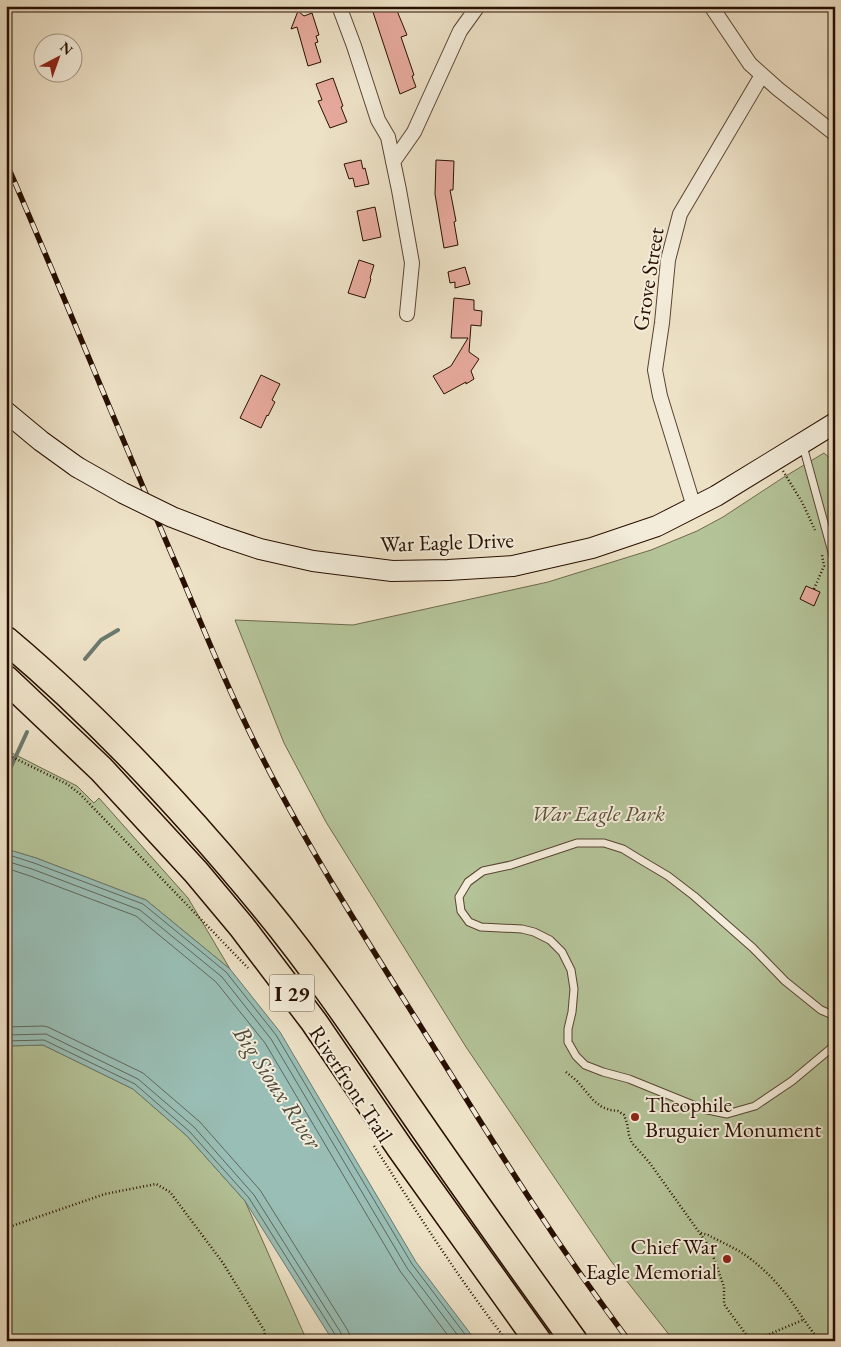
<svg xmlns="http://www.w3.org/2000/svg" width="841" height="1347" font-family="'EB Garamond',serif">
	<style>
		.green { fill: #b4c398; stroke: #6e694c }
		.water { fill: #99beb5; stroke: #6c786d }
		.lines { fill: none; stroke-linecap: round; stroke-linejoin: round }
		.shore { stroke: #60665a; stroke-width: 1 }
		.stream { stroke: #6c786d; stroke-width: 4 }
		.building { fill: #e7aa9d; stroke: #280f00 }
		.lane-casing { stroke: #594432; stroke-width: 9 }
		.street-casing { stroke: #594432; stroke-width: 16 }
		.secondary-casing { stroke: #280f00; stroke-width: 22 }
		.highway-casing { stroke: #280f00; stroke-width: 29 }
		.path { stroke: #280f00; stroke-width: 2.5; stroke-dasharray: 1 2.5; stroke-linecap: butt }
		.lane { stroke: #f3ecda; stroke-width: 7 }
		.street { stroke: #f3ecda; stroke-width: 14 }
		.secondary { stroke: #f3ecda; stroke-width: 20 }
		.highway { stroke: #ede1c6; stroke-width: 26 }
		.rail-casing { stroke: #280f00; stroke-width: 5.5 }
		.rail { stroke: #f3ecda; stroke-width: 4; stroke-dasharray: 11; stroke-linecap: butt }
		.secondary-bridge-casing { stroke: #280f00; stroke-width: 22; stroke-linecap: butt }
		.secondary-bridge { stroke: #f3ecda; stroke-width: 20 }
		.poi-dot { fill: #8f2418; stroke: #f3ecda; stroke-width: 2 }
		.labels { text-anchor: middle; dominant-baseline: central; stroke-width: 4; stroke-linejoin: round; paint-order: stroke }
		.shield { fill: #f3ecda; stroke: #655141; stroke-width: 1 }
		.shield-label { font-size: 21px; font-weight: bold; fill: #280f00 }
		.street-label { font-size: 22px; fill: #280f00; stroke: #f3ecda }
		.park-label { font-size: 22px; font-style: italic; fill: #594e35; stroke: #f3ecda }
		.poi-label { font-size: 22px; fill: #280f00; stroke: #f3ecda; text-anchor: start }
		.water-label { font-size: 24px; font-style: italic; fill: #504c3f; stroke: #f3ecda }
	</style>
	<rect width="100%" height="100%" fill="#ede1c6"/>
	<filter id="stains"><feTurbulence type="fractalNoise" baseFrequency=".004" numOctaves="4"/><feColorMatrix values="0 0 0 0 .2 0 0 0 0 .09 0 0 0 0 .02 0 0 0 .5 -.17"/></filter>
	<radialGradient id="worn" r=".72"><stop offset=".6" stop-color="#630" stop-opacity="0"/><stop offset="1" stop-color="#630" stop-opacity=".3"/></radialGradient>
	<path class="green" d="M824 453 835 463V1341H674L611 1261 466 1047 326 822 284 743 235 620 353 625 548 582 651 550 697 531 723 517 784 477Z
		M6 750 77 786 94 803 99 798 188 898 230 969 146 900 36 858 6 849Z
		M43 1045 133 1089 187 1136 245 1201 307 1341H6V1046Z"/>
	<path class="water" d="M6 849 36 858 146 900 230 969 280 1032 416 1262 476 1341H333L245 1201 187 1136 133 1089 43 1045 6 1046Z"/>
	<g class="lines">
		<path class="shore" d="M6 854 34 863 143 904 226 972 276 1035 412 1264 470 1341
			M6 861 32 869 140 910 222 977 271 1039 407 1268 462 1341
			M6 868 30 876 136 916 216 982 265 1043 400 1271 452 1341
			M6 1027 43 1026 48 1027 143 1073 200 1122 260 1190 347 1329 350 1335V1341
			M6 1035 46 1034 138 1079 194 1127 254 1195 341 1333 343 1341
			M6 1041 44 1040 135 1084 190 1132 249 1198 336 1336 337 1341"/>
		<path class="stream" d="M85 659 101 640 118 630
			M6 773 10 769 27 732"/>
	</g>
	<path class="building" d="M371 6H395L407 35 401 37 414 75 412 76 416 87 400 94Z
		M298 11 304 16 312 13 319 35 316 36 318 42 315 43 321 62 308 66 297 27 291 29Z
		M333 78 343 106 341 107 347 122 330 128 318 101 322 100 316 84Z
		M361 160 363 169 365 168 369 184 355 187 353 178 349 179 344 164Z
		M436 160 454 161 453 190H450L456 221 454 222 458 245 444 248 435 194Z
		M375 207 381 237 363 241 357 211Z
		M359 260 374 265 370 278 371 279 365 298 348 293Z
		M465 267 470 284 455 288V282L450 283 448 272Z
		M454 298 474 300V310L482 311 481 326 471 325 469 352 479 359 471 371 474 379 466 384V382L444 394 433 376 451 366 468 338H451Z
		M261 375 280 384 272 400 275 402 268 416 267 415 261 428 240 418Z
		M806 586 820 592 814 606 800 599Z"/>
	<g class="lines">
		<defs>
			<path id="lane" d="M803 446 835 563
				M835 1016 821 1010 785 981 753 948 694 896 668 876 641 860 623 849 604 843H577L511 865 483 871 468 882 459 897 461 911 469 922 481 927 522 929 534 932 550 940 562 952 571 970 574 989 572 1012 568 1029V1042L576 1056 585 1065 603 1072 629 1079 703 1109 727 1114 755 1106 792 1081 835 1045"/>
			<path id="street" d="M339 6 354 46 378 120 388 137 399 190 412 263 407 314
				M711 6 750 64 778 89 835 134
				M393 162 414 132 460 31 478 6
				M694 507 660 396 655 370 662 323 668 260 680 214 762 75"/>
			<path id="secondary" d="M6 412 41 441 77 467
				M224 537 260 549 313 561 392 571 448 570 513 566 592 548 657 526 716 496 835 423"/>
			<path id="highway" d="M6 640C100 719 187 813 265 908 316 970 361 1037 406 1103 461 1183 517 1262 574 1341
				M6 679 101 769 196 872 242 927 314 1022 400 1148 538 1341"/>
		</defs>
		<use href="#lane" class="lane-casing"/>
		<use href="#street" class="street-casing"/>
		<use href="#secondary" class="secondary-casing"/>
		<use href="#highway" class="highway-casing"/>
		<path class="path" d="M783 471 802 502 815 530
			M814 589 824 566 822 555
			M6 754 67 784 80 794 248 968
			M566 1072 577 1081 594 1101 602 1107 610 1110 618 1111 624 1115 627 1123 629 1135 632 1143 649 1162 709 1246 715 1261 724 1287V1304L728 1310 751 1341
			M374 1146C417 1212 458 1278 507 1341
			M6 1228 105 1194 156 1184 170 1192 223 1263 264 1330 266 1341
			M701 1233 708 1235C719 1241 731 1246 742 1253 755 1261 771 1276 780 1287 795 1304 805 1324 820 1341
			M753 1341 803 1320"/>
		<use href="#lane" class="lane"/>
		<use href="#street" class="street"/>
		<use href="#secondary" class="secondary"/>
		<use href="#highway" class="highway"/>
		<defs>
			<path id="rail" d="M6 162C65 298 120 435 179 571 206 635 232 699 264 761 313 857 371 947 428 1038 468 1101 506 1164 547 1225 573 1265 601 1303 629 1341"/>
		</defs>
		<use href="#rail" class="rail-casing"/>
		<use href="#rail" class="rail"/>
		<defs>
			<path id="secondary-bridge" d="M77 467 123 493 172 517 224 537"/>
		</defs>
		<use href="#secondary-bridge" class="secondary-bridge-casing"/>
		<use href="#secondary-bridge" class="secondary-bridge"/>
	</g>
	<g class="poi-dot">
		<circle cx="635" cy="1117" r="5"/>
		<circle cx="727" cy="1259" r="5"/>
	</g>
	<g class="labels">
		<rect class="shield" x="269.5" y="974.5" width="45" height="37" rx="4"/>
		<g class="shield-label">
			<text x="292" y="993">I 29</text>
		</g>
		<g class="street-label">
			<text transform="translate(648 279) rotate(-81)">Grove Street</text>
			<text transform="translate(447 542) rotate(-2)">War Eagle Drive</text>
			<text transform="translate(351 1084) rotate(57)">Riverfront Trail</text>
		</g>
		<g class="park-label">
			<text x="598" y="813">War Eagle Park</text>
		</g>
		<g class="poi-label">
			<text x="645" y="1104">Theophile<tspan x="645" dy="25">Bruguier Monument</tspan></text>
			<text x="717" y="1246" text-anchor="end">Chief War<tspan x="717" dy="25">Eagle Memorial</tspan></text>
		</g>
		<g class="water-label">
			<text transform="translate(278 1087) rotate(57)">Big Sioux River</text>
		</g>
	</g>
	<rect width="841" height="1347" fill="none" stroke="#ede1c6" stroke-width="25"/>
	<rect x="8" y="8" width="826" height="1332" fill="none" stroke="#280f00" stroke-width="2.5"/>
	<rect x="12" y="12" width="816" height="1322" fill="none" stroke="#280f00"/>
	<g transform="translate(58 58) rotate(41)"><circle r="24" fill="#f3ecda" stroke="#a29483"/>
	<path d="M0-4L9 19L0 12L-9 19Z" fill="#8f2418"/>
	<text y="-8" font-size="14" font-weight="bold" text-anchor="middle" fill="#280f00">N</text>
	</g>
	<rect width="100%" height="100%" filter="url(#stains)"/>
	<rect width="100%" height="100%" fill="url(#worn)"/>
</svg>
